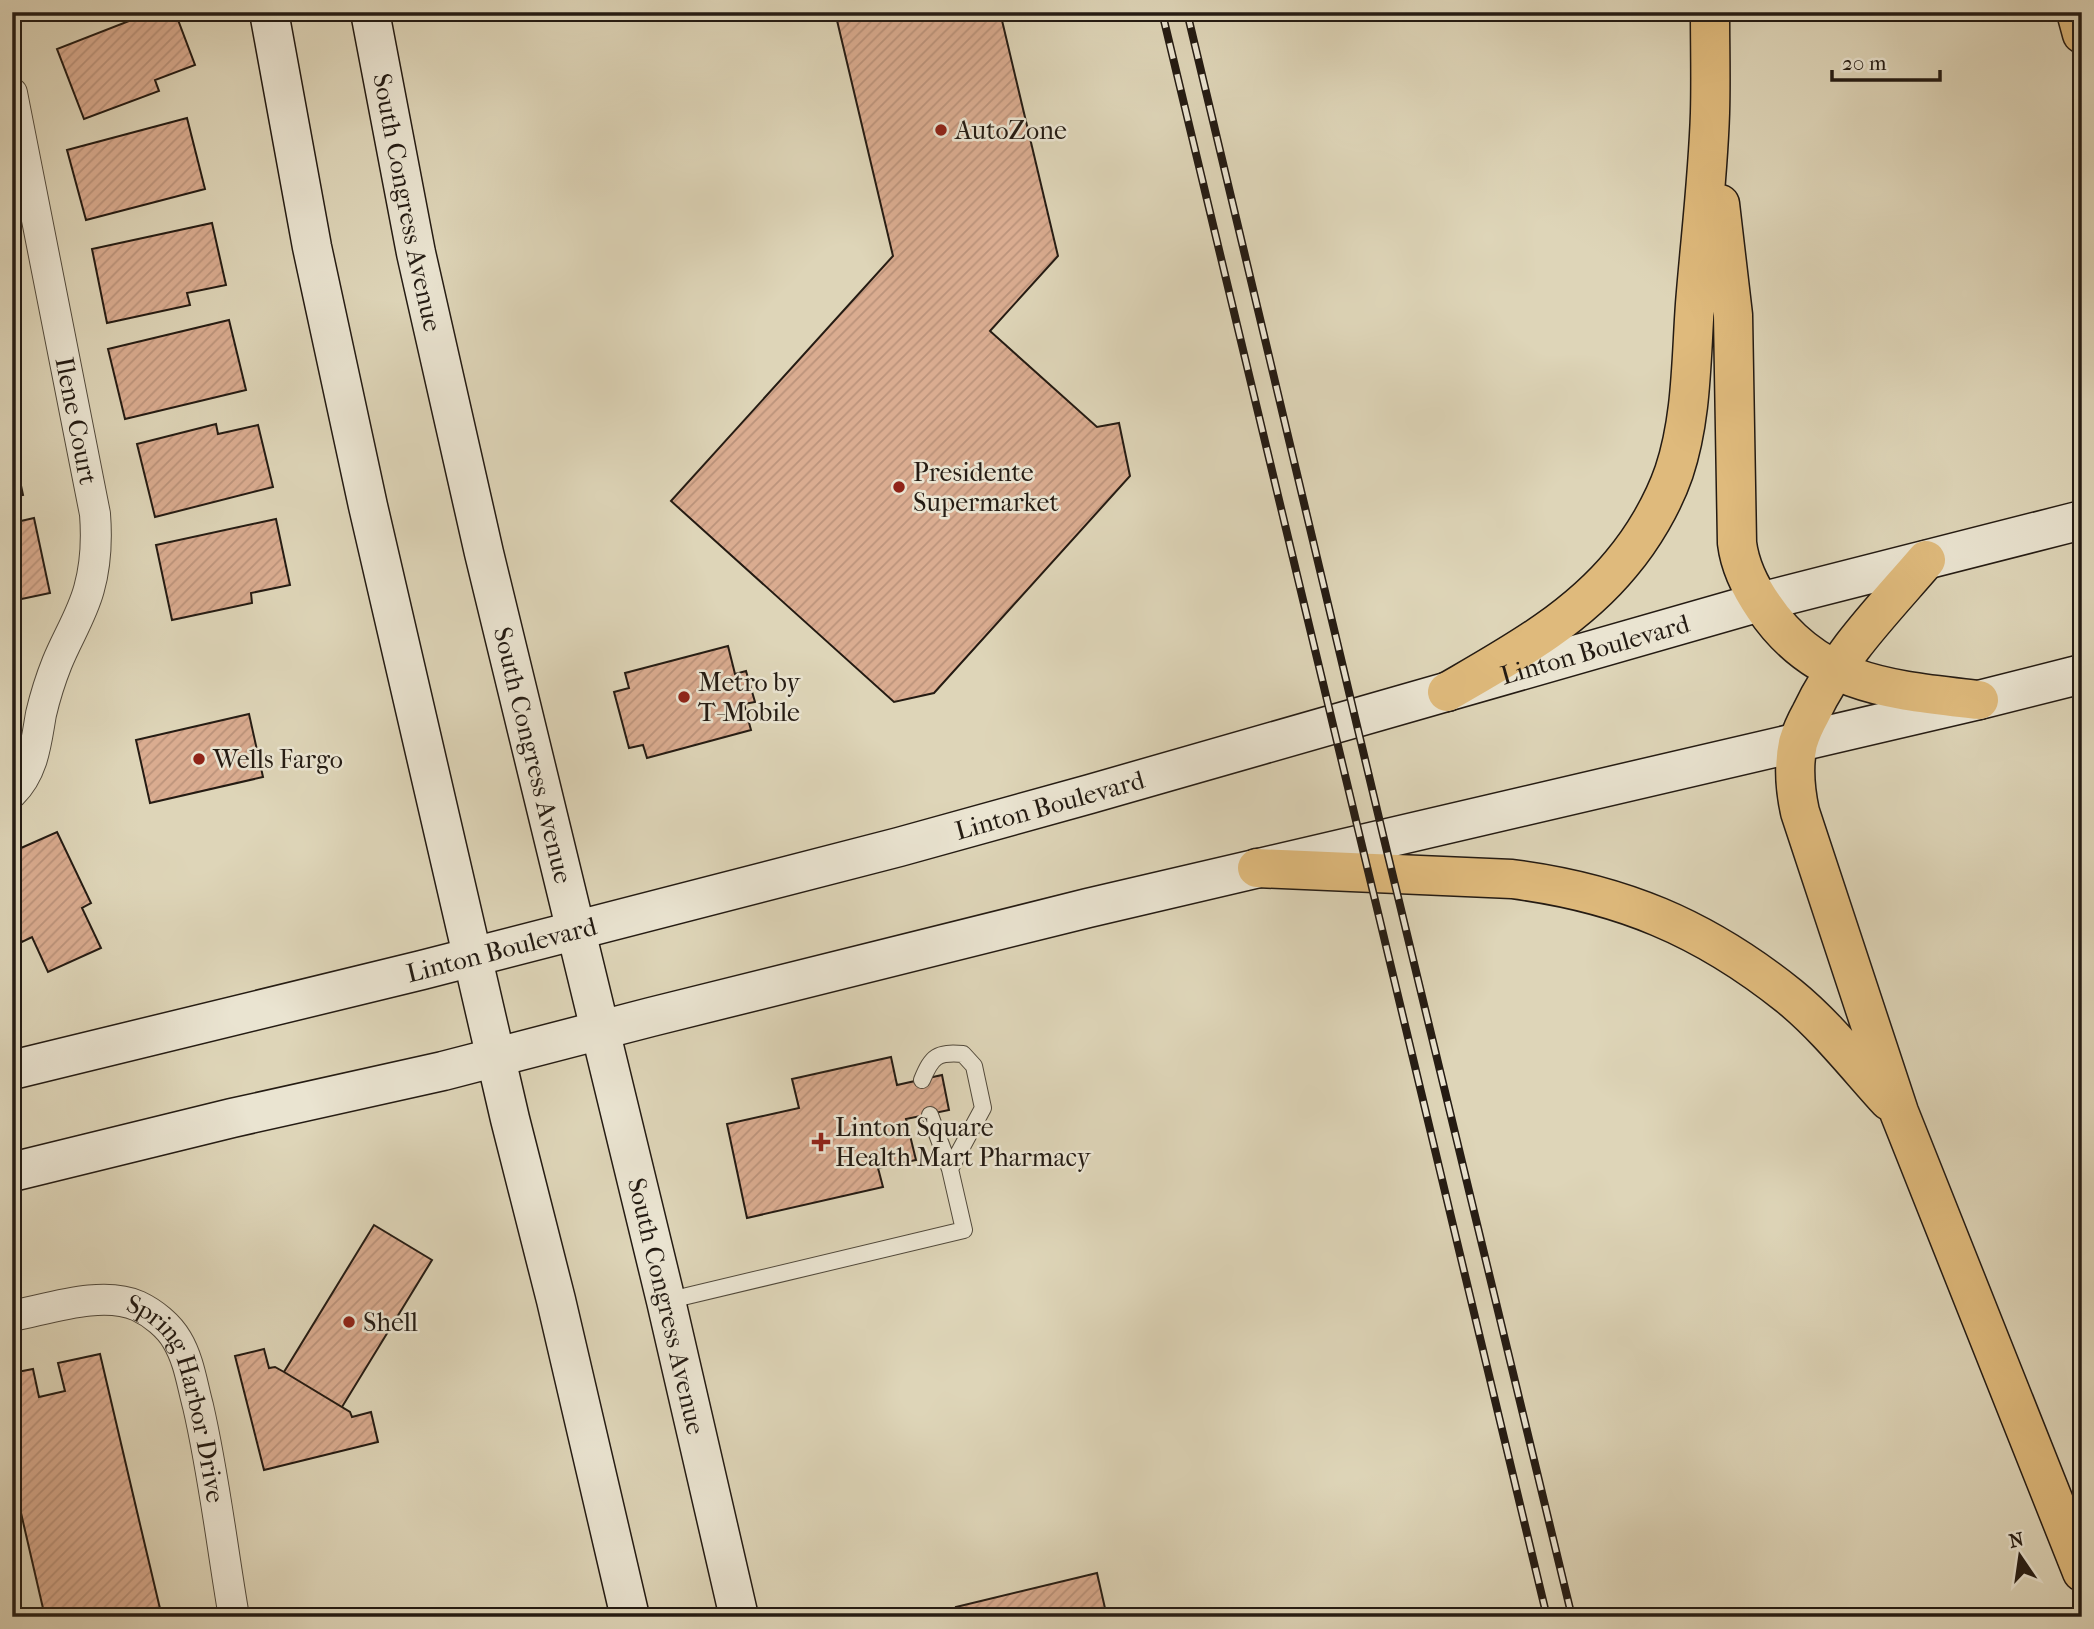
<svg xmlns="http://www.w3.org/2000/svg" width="2094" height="1629" font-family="'IM FELL French Canon',serif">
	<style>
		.building { fill: url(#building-hatch); stroke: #241b13; stroke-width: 2 }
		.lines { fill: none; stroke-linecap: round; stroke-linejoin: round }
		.service-casing { stroke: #524a3c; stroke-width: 18 }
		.minor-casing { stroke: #524a3c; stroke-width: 32 }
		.secondary-casing { stroke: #241b13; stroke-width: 41 }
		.motorway-casing { stroke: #241b13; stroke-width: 41 }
		.service { stroke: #eae4d1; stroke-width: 16 }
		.minor { stroke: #eae4d1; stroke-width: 30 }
		.secondary { stroke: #eae4d1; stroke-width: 38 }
		.motorway { stroke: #dfba7c; stroke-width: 38 }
		.rail-casing { stroke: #241b13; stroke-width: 8 }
		.rail { stroke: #eae4d1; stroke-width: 5; stroke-dasharray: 16; stroke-linecap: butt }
		.poi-dot { fill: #8f2418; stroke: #eae4d1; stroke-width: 2.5 }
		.labels { text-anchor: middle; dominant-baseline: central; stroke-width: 5; stroke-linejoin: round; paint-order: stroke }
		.poi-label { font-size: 26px; fill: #241b13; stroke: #eae4d1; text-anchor: start }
		.street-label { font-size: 26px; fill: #241b13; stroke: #eae4d1 }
	</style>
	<defs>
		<pattern id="building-hatch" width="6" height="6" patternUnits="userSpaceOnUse" patternTransform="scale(1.75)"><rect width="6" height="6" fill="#daac90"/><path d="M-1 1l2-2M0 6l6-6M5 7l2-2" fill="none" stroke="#bb937b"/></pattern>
	</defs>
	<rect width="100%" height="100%" fill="#ded5b8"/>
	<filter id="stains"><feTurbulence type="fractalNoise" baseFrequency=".00286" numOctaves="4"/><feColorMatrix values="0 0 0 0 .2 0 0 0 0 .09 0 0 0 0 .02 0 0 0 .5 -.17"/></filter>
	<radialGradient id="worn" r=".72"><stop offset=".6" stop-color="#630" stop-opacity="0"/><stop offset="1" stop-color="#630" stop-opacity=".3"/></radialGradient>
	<path class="building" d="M152 12H175L195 65 155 80 159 91 84 119 57 49Z
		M835 12H1000L1058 256 990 331 1097 427 1119 423 1130 476 934 693 894 702 671 501 893 256Z
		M187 118 205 189 86 220 67 150Z
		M212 223 226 285 187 293 190 305 107 323 92 249Z
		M229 320 246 390 125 419 108 349Z
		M216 424 218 434 258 425 273 487 155 517 137 444Z
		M12 444 23 495 12 497Z
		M34 518 50 593 12 601V523Z
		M276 519 290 585 251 593 252 603 172 620 156 545Z
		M728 646 735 674 746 671 755 702 744 704 751 730 647 758 643 745 629 748 614 692 629 688 625 673Z
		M249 714 263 777 150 803 136 740Z
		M57 832 91 903 82 908 101 948 48 972 32 937 22 942 12 922V852Z
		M891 1057 897 1085 942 1075 949 1110 906 1119 916 1160 878 1168 883 1187 747 1218 727 1124 799 1108 792 1079Z
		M374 1225 432 1260 342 1407 284 1372Z
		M264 1349 269 1368 275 1367 284 1372 350 1412 352 1417 371 1412 378 1442 264 1470 235 1356Z
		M100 1354 139 1520 162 1617H45L12 1474V1373L33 1369 39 1397 65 1391 58 1363Z
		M1097 1573 1107 1617H959L956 1607Z"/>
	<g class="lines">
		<defs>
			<path id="service" d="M922 1080C932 1056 937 1052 963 1054L974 1066 983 1108 950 1169 930 1115
				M666 1301 964 1230 950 1169"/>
			<g id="minor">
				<path id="s1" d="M12 93 95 514C97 540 96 564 89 589 82 615 67 638 57 663 51 678 45 697 41 714 36 742 34 771 12 793"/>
				<path id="s2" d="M12 1316C49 1309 102 1290 138 1306 153 1313 169 1326 177 1340 189 1360 192 1384 198 1406 214 1475 222 1547 234 1617"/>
			</g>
			<g id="secondary">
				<path d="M269 12 312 247 368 506 510 1119 556 1300 630 1617"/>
				<path id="s3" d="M370 12 416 253 484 553 666 1301 739 1617"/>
				<path id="s4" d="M12 1070 422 970 899 847 1090 794 1760 602 2082 520"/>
				<path d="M12 1172 232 1118 443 1071 651 1017 1088 908 1979 700 2082 674"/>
			</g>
			<path id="motorway" d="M2076 12 2082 34
				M1720 204 1733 315 1737 543C1740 567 1750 587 1764 607 1817 686 1893 690 1979 700
				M1926 560C1885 608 1838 655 1811 713 1806 722 1801 733 1798 743 1793 766 1795 789 1800 812L1899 1112 2082 1572
				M1447 692C1509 656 1574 621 1621 564 1643 538 1663 504 1674 472 1692 418 1691 360 1695 304 1700 241 1708 177 1710 113 1711 80 1710 46 1710 12
				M1257 868 1512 879C1620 893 1703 927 1789 996 1826 1026 1857 1066 1889 1101"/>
		</defs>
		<use href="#service" class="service-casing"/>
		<use href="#minor" class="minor-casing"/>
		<use href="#secondary" class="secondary-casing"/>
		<use href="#motorway" class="motorway-casing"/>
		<use href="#service" class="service"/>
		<use href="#minor" class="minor"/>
		<use href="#secondary" class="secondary"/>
		<use href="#motorway" class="motorway"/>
		<defs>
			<path id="rail" d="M1162 12 1547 1617
				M1187 12 1384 839 1572 1617"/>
		</defs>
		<use href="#rail" class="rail-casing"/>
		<use href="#rail" class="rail"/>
	</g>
	<g class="poi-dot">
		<circle cx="941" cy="130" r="7"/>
		<circle cx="899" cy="487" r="7"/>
		<circle cx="684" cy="697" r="7"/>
		<circle cx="199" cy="759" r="7"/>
		<path d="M817.5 1131.5h7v7h7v7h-7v7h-7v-7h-7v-7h7z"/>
		<circle cx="349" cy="1322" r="7"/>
	</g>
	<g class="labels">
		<g class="poi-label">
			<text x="955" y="130">AutoZone</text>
			<text x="913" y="472">Presidente<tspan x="913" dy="30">Supermarket</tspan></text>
			<text x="698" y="682">Metro by<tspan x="698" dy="30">T-Mobile</tspan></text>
			<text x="213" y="759">Wells Fargo</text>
			<text x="835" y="1127">Linton Square<tspan x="835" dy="30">Health Mart Pharmacy</tspan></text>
			<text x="363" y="1322">Shell</text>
		</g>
		<g class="street-label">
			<text stroke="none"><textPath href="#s3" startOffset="194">South Congress Avenue</textPath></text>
			<text stroke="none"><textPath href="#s1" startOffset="334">Ilene Court</textPath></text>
			<text stroke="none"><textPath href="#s4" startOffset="1638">Linton Boulevard</textPath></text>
			<text stroke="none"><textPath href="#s3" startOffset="761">South Congress Avenue</textPath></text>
			<text stroke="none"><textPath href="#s4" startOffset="1071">Linton Boulevard</textPath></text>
			<text stroke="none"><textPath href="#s4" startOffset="504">Linton Boulevard</textPath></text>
			<text stroke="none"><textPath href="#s3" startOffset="1328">South Congress Avenue</textPath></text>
			<text stroke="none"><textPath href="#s2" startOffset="233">Spring Harbor Drive</textPath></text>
		</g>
	</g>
	<rect width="2094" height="1629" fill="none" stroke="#ded5b8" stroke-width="42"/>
	<rect x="14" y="14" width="2066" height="1601" fill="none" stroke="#241b13" stroke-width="3.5"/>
	<rect x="21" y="21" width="2052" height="1587" fill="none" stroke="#241b13" stroke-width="2"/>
	<g transform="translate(2020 1556) rotate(347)" stroke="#eae4d1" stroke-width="5" paint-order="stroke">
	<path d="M0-5L12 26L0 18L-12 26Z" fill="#241b13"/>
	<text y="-10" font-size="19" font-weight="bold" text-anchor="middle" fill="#241b13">N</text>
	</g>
	<path d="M1832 70v10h108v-10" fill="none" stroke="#241b13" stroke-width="3.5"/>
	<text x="1842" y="70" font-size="21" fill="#241b13" stroke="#eae4d1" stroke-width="5" paint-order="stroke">20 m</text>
	<rect width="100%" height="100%" filter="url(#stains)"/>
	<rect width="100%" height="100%" fill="url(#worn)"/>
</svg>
